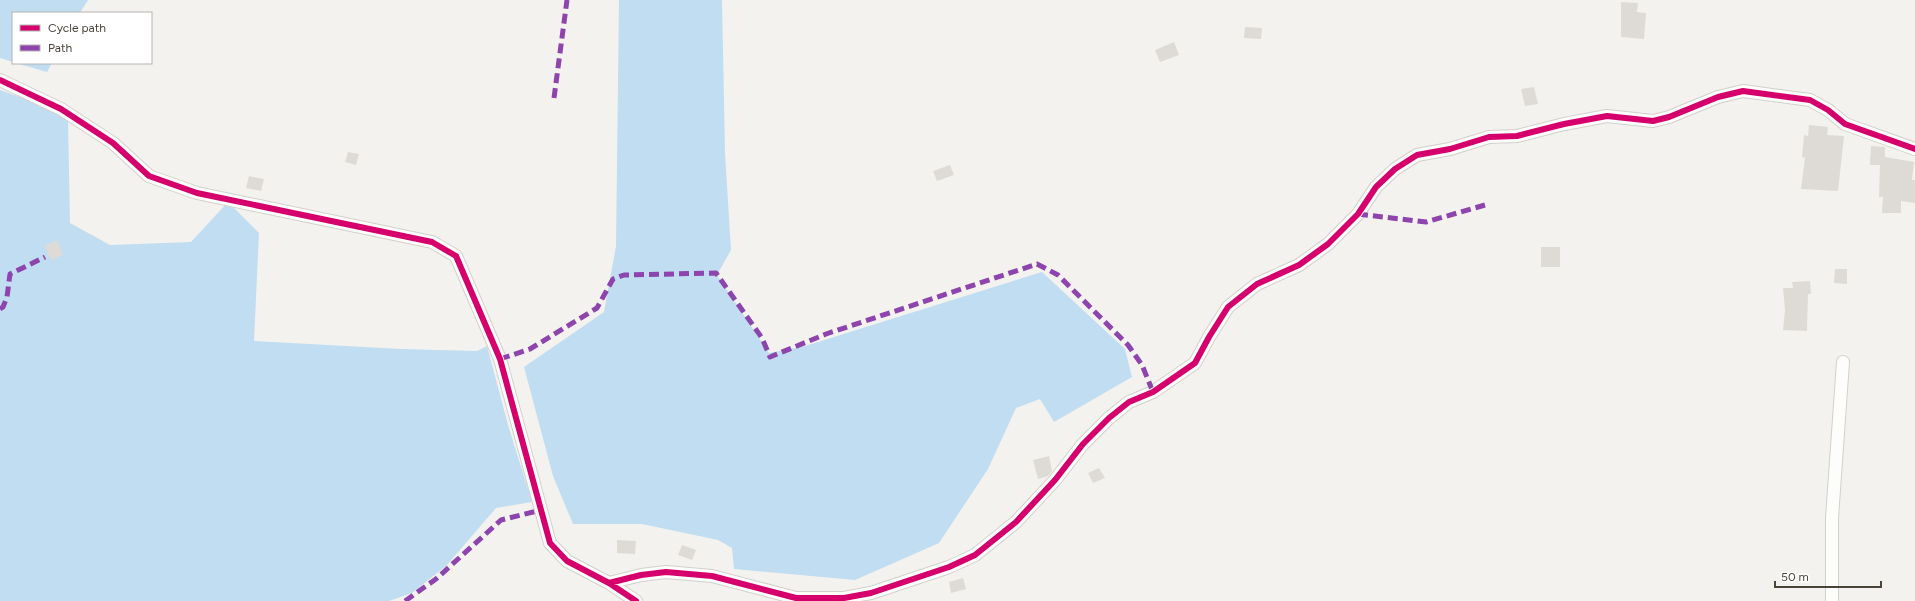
<svg xmlns="http://www.w3.org/2000/svg" width="1915" height="601" font-family="Figtree,sans-serif">
	<style>
		.water { fill: #c0ddf1 }
		.building { fill: #dedbd6 }
		.lines { fill: none; stroke-linecap: round; stroke-linejoin: round }
		.street-casing { stroke: #d2d0cb; stroke-width: 14 }
		.street { stroke: #fdfdfc; stroke-width: 12 }
		.quiet { stroke: #8e44ad; stroke-width: 5; stroke-dasharray: 10 5; stroke-linecap: butt }
		.cycleway-casing { stroke: #fff; stroke-width: 8 }
		.cycleway { stroke: #d6006c; stroke-width: 6 }
	</style>
	<rect width="100%" height="100%" fill="#f4f2ee"/>
	<path class="water" d="M0 0H88L80 13H13V62L0 58Z
		M619 0H722L725 153 731 250 717 275 769 353 805 346 1042 272 1125 349 1132 377 1054 422 1040 399 1016 408 988 469 939 543 855 580 734 569 732 548 718 540 642 524H573L553 476 524 367 604 312 616 246Z
		M16 63H52L47 72Z
		M0 90 40 104 68 120 70 223 110 245 191 242 228 202 259 233 254 341 401 349 477 351 487 346 508 425 532 502 496 508 447 565 412 593 389 601H0Z"/>
	<path class="building" d="M1621 2 1638 3 1637 12 1646 13 1644 39 1621 37Z
		M1245 27 1262 28 1261 39 1244 38Z
		M1174 42 1179 55 1160 62 1155 50Z
		M1534 87 1538 104 1525 106 1521 89Z
		M1809 125 1828 127 1827 135 1844 136 1838 191 1801 189 1805 158 1802 157 1804 135 1808 136Z
		M1871 146 1885 147V157L1914 162 1912 180H1915V203L1901 201V213H1882L1883 197H1879L1880 165H1870Z
		M348 152 359 154 356 165 345 162Z
		M950 165 954 175 937 181 933 171Z
		M249 176 264 179 261 191 246 188Z
		M57 240 63 255 51 260 45 246Z
		M1541 247H1560V267H1541Z
		M1835 269H1847V284L1834 283Z
		M1810 281 1811 294H1808L1807 331 1783 330 1785 310 1783 288H1793L1792 282Z
		M1049 456 1052 471 1048 476 1038 479 1033 460Z
		M1099 468 1105 478 1093 483 1088 473Z
		M617 540 636 541 635 554 617 553Z
		M682 545 696 550 692 560 678 555Z
		M963 578 966 589 951 593 949 582Z"/>
	<g class="lines">
		<defs>
			<path id="street" d="M0 80 61 109 113 143 149 176 197 193 432 242 456 256 500 359 550 543 567 561 609 583 636 601
				M609 583 641 575 666 572 712 576 796 598H844L871 593 949 567 975 555 1016 522 1055 480 1083 444 1109 418 1129 402 1153 392 1195 363 1209 337 1228 307 1257 284 1299 265 1328 244 1358 214 1376 187 1395 169 1417 155 1450 149 1489 137 1517 136 1564 124 1607 116 1653 121 1669 117 1718 97 1743 91 1810 100 1828 110 1845 124 1915 149
				M1832 601V518L1843 362"/>
		</defs>
		<use href="#street" class="street-casing"/>
		<use href="#street" class="street"/>
		<path class="quiet" d="M554 98 567 0
			M1358 214 1426 222 1485 205
			M0 309 3 307 7 297 10 274 45 257
			M500 359 530 349 597 308 613 279 624 275 716 273 762 338 770 357 826 334 1037 264 1058 275 1128 345 1142 365 1153 392
			M405 601 436 579 501 520 541 510"/>
		<defs>
			<path id="cycleway" d="M0 80 61 109 113 143 149 176 197 193 432 242 456 256 500 359 550 543 567 561 609 583 636 601
				M609 583 641 575 666 572 712 576 796 598H844L871 593 949 567 975 555 1016 522 1055 480 1083 444 1109 418 1129 402 1153 392 1195 363 1209 337 1228 307 1257 284 1299 265 1328 244 1358 214 1376 187 1395 169 1417 155 1450 149 1489 137 1517 136 1564 124 1607 116 1653 121 1669 117 1718 97 1743 91 1810 100 1828 110 1845 124 1915 149"/>
		</defs>
		<use href="#cycleway" class="cycleway-casing"/>
		<use href="#cycleway" class="cycleway"/>
	</g>
	<rect x="12" y="12" width="140" height="52" fill="#ffffff" stroke="#b7b4b0"/>
	<rect x="20" y="25" width="20" height="6" fill="#d6006c" stroke="#b7b4b0"/>
	<text x="48" y="32" font-size="12" fill="#4b4439">Cycle path</text>
	<rect x="20" y="45" width="20" height="6" fill="#8e44ad" stroke="#b7b4b0"/>
	<text x="48" y="52" font-size="12" fill="#4b4439">Path</text>
	<path d="M1775 581v6h106v-6" fill="none" stroke="#4b4439" stroke-width="2"/>
	<text x="1781" y="581" font-size="12" fill="#4b4439" stroke="#ffffff" stroke-width="3" paint-order="stroke">50 m</text>
</svg>
